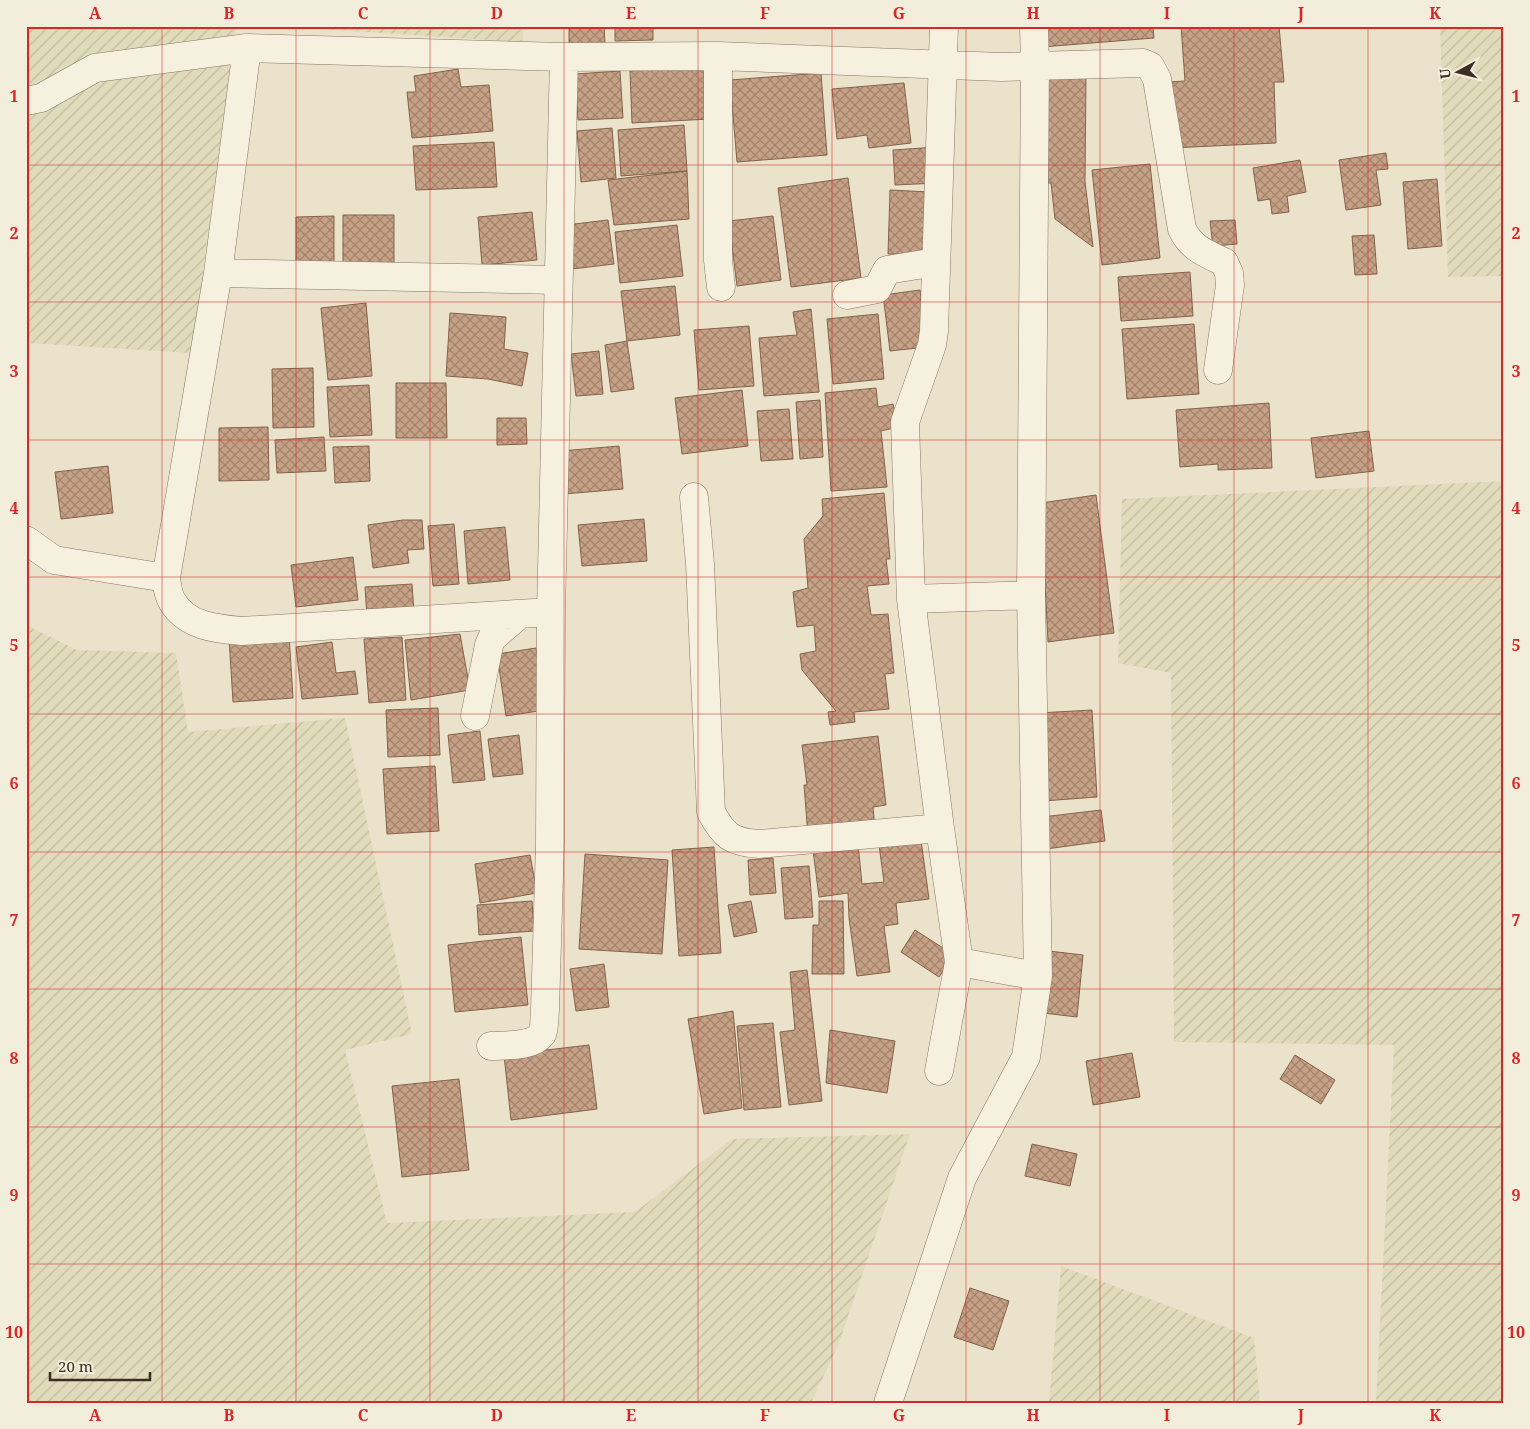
<svg xmlns="http://www.w3.org/2000/svg" width="1530" height="1429" font-family="'Noto Serif',serif">
	<style>
		.farmland { fill: url(#farmland-furrows) }
		.building { fill: url(#building-cross-hatch); stroke: #846249 }
		.lines { fill: none; stroke-linecap: round; stroke-linejoin: round }
		.minor-casing { stroke: #877661; stroke-width: 29 }
		.minor { stroke: #f6f0df; stroke-width: 28 }
		.grid { fill: none; stroke: #d62828; stroke-width: 1; stroke-opacity: 0.55 }
		.neatline { fill: none; stroke: #d62828; stroke-width: 2 }
		.grid-label { font-size: 16px; text-anchor: middle; font-weight: bold; fill: #d62828 }
	</style>
	<defs>
		<pattern id="farmland-furrows" width="10" height="10" patternUnits="userSpaceOnUse" patternTransform="scale(1.25)"><rect width="10" height="10" fill="#e0dbba"/><path d="M-1 1l2-2M0 10L10 0M9 11l2-2" fill="none" stroke="#c1bca0"/></pattern>
		<pattern id="building-cross-hatch" width="8" height="8" patternUnits="userSpaceOnUse" patternTransform="scale(1.25)"><rect width="8" height="8" fill="#c6a186"/><path d="M0 0l8 8M0 8l8-8" fill="none" stroke="#a2846d"/></pattern>
	</defs>
	<rect width="100%" height="100%" fill="#ebe2cc"/>
	<path class="farmland" d="M26 26H236L192 353 26 343Z
		M274 26H524L522 42Z
		M1440 26H1504V276L1448 277Z
		M1504 481V1403H1376L1394 1045 1174 1042 1171 673 1118 663 1122 499Z
		M26 625 77 650 176 653 188 732 345 718 412 1034 345 1050 387 1223 635 1212 732 1139 910 1134 839 1343 811 1403H26Z
		M1061 1266 1254 1338 1260 1403H1049Z"/>
	<path class="building" d="M569 26H604L605 43 569 44Z
		M615 26H653V40L615 41Z
		M1040 26H1153L1154 38 1042 47Z
		M1181 26H1279L1284 82H1274L1276 143 1171 148 1168 82 1185 81Z
		M707 67 710 119 632 123 630 71Z
		M458 69 461 87 489 85 493 131 412 138 407 92H416L414 76Z
		M620 71 623 118 578 120 575 74Z
		M821 73 827 155 737 162 730 80Z
		M1048 74H1086L1085 182 1093 247 1055 219 1051 183H1048Z
		M904 83 911 143 869 148 867 135 837 139 832 89Z
		M684 125 687 171 621 176 618 130Z
		M612 128 616 178 581 182 577 131Z
		M494 142 497 187 416 190 413 146Z
		M937 147 938 183 895 185 893 150Z
		M1386 153 1388 169 1376 170 1381 205 1346 210 1339 160Z
		M1300 160 1306 192 1287 196 1289 212 1272 214 1270 199 1258 201 1253 168Z
		M1150 164 1160 258 1102 265 1092 170Z
		M687 171 689 219 614 225 608 180Z
		M848 178 861 278 791 287 778 188Z
		M1437 179 1442 246 1408 249 1403 182Z
		M890 190 930 192 928 255 888 254Z
		M532 212 537 260 482 265 478 217Z
		M343 215H394V271H343Z
		M334 216V270H296V217Z
		M773 216 781 280 737 286 729 221Z
		M608 220 614 264 572 269 566 225Z
		M1235 220 1237 244 1213 246 1210 221Z
		M677 225 683 276 620 283 615 232Z
		M1374 235 1377 274 1355 275 1352 236Z
		M1190 272 1193 316 1121 321 1118 277Z
		M675 286 680 335 627 341 621 291Z
		M920 290 927 347 890 351 883 295Z
		M366 303 372 376 328 380 321 308Z
		M811 309 819 392 764 396 759 338 797 335 793 312Z
		M450 313 506 317 504 349 528 353 522 386 488 379 446 376Z
		M878 314 884 379 833 384 827 319Z
		M1194 324 1199 394 1127 399 1122 329Z
		M749 326 754 386 699 390 694 330Z
		M627 341 634 389 611 392 605 345Z
		M599 351 603 394 576 396 571 354Z
		M313 368 314 427 273 428 272 369Z
		M396 383H446L447 438H396Z
		M369 385 372 435 330 437 327 387Z
		M876 388 878 407 893 404 898 427 881 431 887 487 831 491 825 393Z
		M742 390 748 446 682 454 675 398Z
		M820 400 823 457 800 459 796 402Z
		M1269 403 1272 468 1218 470V464L1180 467 1176 410Z
		M789 409 793 459 761 461 757 411Z
		M497 418H526L527 444 497 445Z
		M268 427 269 480 219 481V428Z
		M1369 431 1374 471 1316 478 1311 438Z
		M324 437 326 471 277 473 275 440Z
		M369 446 370 481 335 483 333 447Z
		M619 446 623 489 564 494 561 451Z
		M108 466 113 513 61 519 55 472Z
		M884 493 890 559H886L889 584 867 586 871 615 888 614 894 673 885 674 889 709 854 712 855 722 830 725 828 712 836 711 802 670 800 654 816 651 814 625 797 627 793 592 808 588 804 539 823 516 822 499Z
		M1096 495 1114 633 1048 642 1041 503Z
		M644 519 647 561 582 566 578 525Z
		M403 520H422L424 549 407 550 409 563 373 568 368 525Z
		M454 524 459 584 433 586 428 526Z
		M505 527 510 580 468 584 464 531Z
		M353 557 358 600 296 607 291 565Z
		M412 584 414 613 367 617 365 587Z
		M289 634 293 698 233 702 229 638Z
		M460 634 470 690 411 700 405 640Z
		M402 637 406 700 369 703 364 639Z
		M332 642 336 673 355 671 358 694 302 699 296 647Z
		M536 648 545 710 506 716 497 654Z
		M438 708 440 755 388 757 386 710Z
		M1092 710 1097 797 1043 801 1038 713Z
		M480 731 485 780 453 783 448 735Z
		M519 735 523 774 493 777 488 739Z
		M878 736 886 805 873 807 875 830 808 836 804 785H807L802 745Z
		M435 766 439 831 387 834 383 769Z
		M1101 810 1105 841 1046 849 1042 817Z
		M921 840 929 899 896 903 898 924 884 926 890 972 857 976 849 918 848 893 819 897 813 850 858 844 862 884 884 882 879 845Z
		M714 847 721 953 679 956 672 850Z
		M585 854 668 860 662 954 579 949Z
		M530 855 537 893 480 903 475 864Z
		M773 858 776 893 750 895 748 860Z
		M809 866 813 917 785 919 781 868Z
		M532 901 534 931 479 935 477 905Z
		M751 901 757 932 734 937 728 905Z
		M819 901H843L844 974H812L813 925H819Z
		M915 930 954 955 939 977 901 952Z
		M521 937 528 1005 455 1012 448 945Z
		M1049 951 1083 955 1077 1017 1043 1013Z
		M604 964 609 1007 576 1011 570 969Z
		M807 970 822 1101 789 1105 780 1032 795 1030 790 972Z
		M733 1011 742 1108 704 1114 688 1019Z
		M773 1023 781 1107 744 1110 737 1026Z
		M830 1030 895 1041 887 1093 826 1083Z
		M589 1045 597 1109 511 1120 504 1055Z
		M1132 1053 1140 1097 1093 1105 1086 1061Z
		M1295 1055 1335 1080 1321 1104 1280 1079Z
		M459 1079 469 1170 402 1177 392 1086Z
		M1032 1144 1077 1154 1070 1186 1025 1176Z
		M970 1288 1009 1301 993 1350 954 1337Z"/>
	<g class="lines">
		<defs>
			<path id="minor" d="M718 56V260L721 287
				M26 101 41 98 95 68 247 48
				M218 273 558 280
				M847 295 877 289 887 270 936 262
				M694 497 700 564 711 812C724 836 731 842 759 844L940 828 911 599 905 422 932 345 934 331 944 26
				M26 540 54 560 166 578
				M911 599 1031 595
				M551 612 242 631C216 629 186 626 172 601 168 595 167 585 166 578L218 273 247 48 564 57 718 56 1001 67 1143 63 1150 66 1157 79 1182 229C1191 248 1205 253 1224 262L1229 273 1230 285 1218 370
				M475 716 489 645 492 638 520 614
				M959 962 1038 976
				M491 1046C505 1045 533 1047 542 1034 545 1029 544 1017 545 1010L550 843 551 612 564 57
				M939 1071 959 962 940 828
				M888 1403 962 1178 1026 1057 1038 976 1031 595 1035 67 1034 26"/>
		</defs>
		<use href="#minor" class="minor-casing"/>
		<use href="#minor" class="minor"/>
	</g>
	<path class="grid" d="M162 26V1403M296 26V1403M430 26V1403M564 26V1403M698 26V1403M832 26V1403M966 26V1403M1100 26V1403M1234 26V1403M1368 26V1403M26 165H1504M26 302H1504M26 440H1504M26 577H1504M26 714H1504M26 852H1504M26 989H1504M26 1127H1504M26 1264H1504"/>
	<rect width="1530" height="1429" fill="none" stroke="#f3eddb" stroke-width="55"/>
	<g transform="translate(1458 72) rotate(263)" stroke="#f3eddb" stroke-width="4" paint-order="stroke">
	<path d="M0-4L9 19L0 12L-9 19Z" fill="#392e23"/>
	<text y="-8" font-size="14" font-weight="bold" text-anchor="middle" fill="#392e23">U</text>
	</g>
	<path d="M50 1372v8h100v-8" fill="none" stroke="#392e23" stroke-width="2.5"/>
	<text x="58" y="1372" font-size="15" fill="#392e23" stroke="#f3eddb" stroke-width="4" paint-order="stroke">20 m</text>
	<rect x="28" y="28" width="1474" height="1374" class="neatline"/>
	<g class="grid-label">
		<text x="95" y="19">A</text>
		<text x="229" y="19">B</text>
		<text x="363" y="19">C</text>
		<text x="497" y="19">D</text>
		<text x="631" y="19">E</text>
		<text x="765" y="19">F</text>
		<text x="899" y="19">G</text>
		<text x="1033" y="19">H</text>
		<text x="1167" y="19">I</text>
		<text x="1301" y="19">J</text>
		<text x="1435" y="19">K</text>
		<text x="14" y="102">1</text>
		<text x="1516" y="102">1</text>
		<text x="14" y="239">2</text>
		<text x="1516" y="239">2</text>
		<text x="14" y="377">3</text>
		<text x="1516" y="377">3</text>
		<text x="14" y="514">4</text>
		<text x="1516" y="514">4</text>
		<text x="14" y="651">5</text>
		<text x="1516" y="651">5</text>
		<text x="14" y="789">6</text>
		<text x="1516" y="789">6</text>
		<text x="14" y="926">7</text>
		<text x="1516" y="926">7</text>
		<text x="14" y="1064">8</text>
		<text x="1516" y="1064">8</text>
		<text x="14" y="1201">9</text>
		<text x="1516" y="1201">9</text>
		<text x="14" y="1338">10</text>
		<text x="1516" y="1338">10</text>
		<text x="95" y="1421">A</text>
		<text x="229" y="1421">B</text>
		<text x="363" y="1421">C</text>
		<text x="497" y="1421">D</text>
		<text x="631" y="1421">E</text>
		<text x="765" y="1421">F</text>
		<text x="899" y="1421">G</text>
		<text x="1033" y="1421">H</text>
		<text x="1167" y="1421">I</text>
		<text x="1301" y="1421">J</text>
		<text x="1435" y="1421">K</text>
	</g>
</svg>
